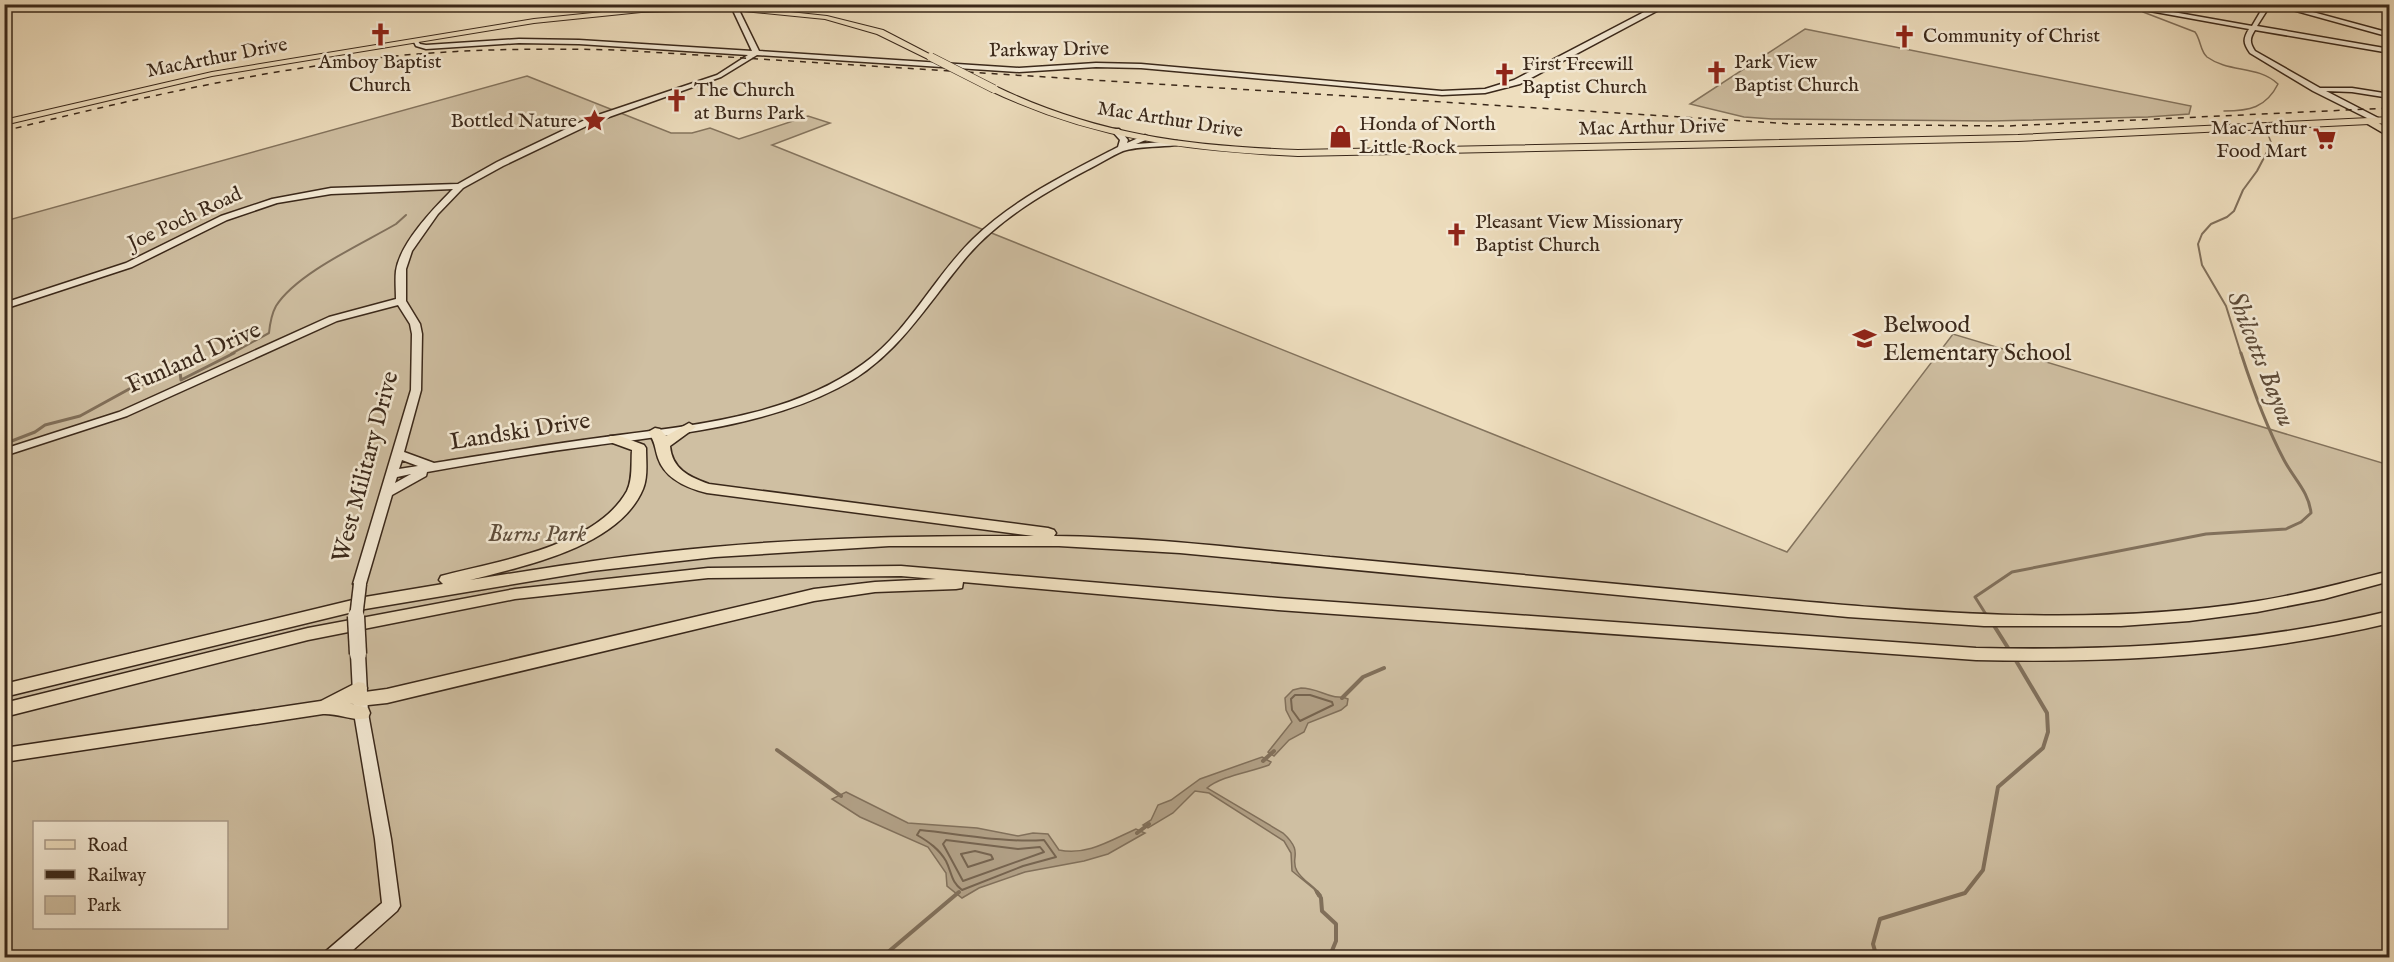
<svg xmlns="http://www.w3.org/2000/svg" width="2394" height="962" font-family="'IM FELL English',serif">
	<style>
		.green { fill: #cfbfa2; stroke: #84745e; stroke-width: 1.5; fill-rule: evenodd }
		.water { fill: #b1a086; stroke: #81705b; stroke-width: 1.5 }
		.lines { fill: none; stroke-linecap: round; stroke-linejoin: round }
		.shore { stroke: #766450; stroke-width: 2 }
		.stream-far3 { stroke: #81705b; stroke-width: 1.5 }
		.stream-far2 { stroke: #81705b; stroke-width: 2 }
		.stream-far1 { stroke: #81705b; stroke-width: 3 }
		.stream { stroke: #81705b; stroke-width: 4 }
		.secondary-casing { stroke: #3a281a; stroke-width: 3 }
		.primary-casing { stroke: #3a281a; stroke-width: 2 }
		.highway-casing { stroke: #3a281a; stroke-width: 3 }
		.secondary { fill: #f4ead5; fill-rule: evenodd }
		.primary { fill: #eedebe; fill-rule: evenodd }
		.highway { fill: #eedebe; fill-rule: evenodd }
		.rail { stroke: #3a281a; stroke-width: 1.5; stroke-dasharray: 6 6; stroke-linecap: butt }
		.secondary-bridge-far1-casing { stroke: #3a281a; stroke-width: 15; stroke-linecap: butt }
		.secondary-bridge-casing { stroke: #3a281a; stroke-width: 19; stroke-linecap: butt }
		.primary-bridge-casing { stroke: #3a281a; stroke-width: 9; stroke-linecap: butt }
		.secondary-bridge-far1 { stroke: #f4ead5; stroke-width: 12 }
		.secondary-bridge { stroke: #f4ead5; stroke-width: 16 }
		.primary-bridge { stroke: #eedebe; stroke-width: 8 }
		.labels { text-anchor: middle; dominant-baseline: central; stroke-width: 5; stroke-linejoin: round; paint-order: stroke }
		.far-poi-label { font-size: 20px; fill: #3a281a; stroke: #f4ead5; text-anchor: start }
		.far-street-label { font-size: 20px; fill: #3a281a; stroke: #f4ead5 }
		.poi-label { font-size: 24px; fill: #3a281a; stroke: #f4ead5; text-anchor: start }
		.street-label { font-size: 24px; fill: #3a281a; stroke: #f4ead5 }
		.park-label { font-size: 24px; font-style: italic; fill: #5f4e3c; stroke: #f4ead5 }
		.water-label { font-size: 26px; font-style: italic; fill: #5e4c3a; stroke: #f4ead5 }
	</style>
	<rect width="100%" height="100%" fill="#eedebe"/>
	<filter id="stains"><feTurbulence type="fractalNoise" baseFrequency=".00333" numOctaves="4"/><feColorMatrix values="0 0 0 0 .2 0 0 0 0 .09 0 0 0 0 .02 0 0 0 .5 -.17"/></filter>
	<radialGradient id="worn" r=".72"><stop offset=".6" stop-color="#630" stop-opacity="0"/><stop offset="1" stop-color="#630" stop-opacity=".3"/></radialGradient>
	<path class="green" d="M1805 29 2191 106 2189 114 2148 117 1991 121 1772 119 1744 117 1690 104Z
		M527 76 671 133H692L710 128 739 139 808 116 830 123 772 145 1787 552 1953 334 2389 465V957L5 958V221ZM34 822H226V928H34Z"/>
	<path class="water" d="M1301 688C1313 688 1321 693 1332 696 1338 698 1341 696 1348 699L1347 705 1341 710 1308 723 1304 732 1289 740 1274 756 1268 752 1292 722 1286 710 1285 698 1293 690Z
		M1262 757 1271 762 1269 765C1251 772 1221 776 1207 788L1283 833C1305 853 1289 858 1297 871 1302 880 1314 886 1321 895L1318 896 1314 889 1292 871 1291 853 1284 841 1209 793 1195 791 1173 813 1148 828 1143 825 1151 820 1158 805 1171 800 1200 779Z
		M846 792 908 823 977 828 1018 836 1033 833 1048 834 1059 850C1087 856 1111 840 1136 829L1145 833 1108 854 1084 861 1025 872 979 888 962 898 947 886 946 873 928 847 860 817 832 799Z"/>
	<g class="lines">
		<path class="shore" d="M1295 695H1310L1332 702 1333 705 1300 721 1292 710 1291 699Z
			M920 830C960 834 1005 843 1044 840L1056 857 1023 866 962 890C951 882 952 873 946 861 939 849 929 842 917 835Z
			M946 840 1018 849 1040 847 1044 852 963 881 943 844Z
			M975 851 991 855 993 859 968 867 961 854Z"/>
		<path class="stream-far3" d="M2137 7 2143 12 2195 32C2201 40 2200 51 2207 57 2229 73 2258 65 2278 84 2266 108 2249 111 2224 111
			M2266 154 2271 142 2267 132"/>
		<path class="stream-far2" d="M231 354 269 333C270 323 271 315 276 306 297 273 362 244 396 224L406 215
			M2241 354 2226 306 2202 265 2198 244 2202 234 2211 224 2227 217 2234 211 2243 190 2257 171 2267 152"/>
		<path class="stream-far1" d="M4 444 35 432 45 425 80 416 131 388 180 372 181 380 234 353
			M1987 616 1975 597 2012 572 2206 534 2286 529 2301 522 2311 513C2309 492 2294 479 2284 460 2266 426 2253 390 2241 353"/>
		<path class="stream" d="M1993 624 2010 651
			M1342 698 1363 677 1384 668
			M777 750 841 796
			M1263 761 1274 751
			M1137 833 1149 824
			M1317 892 1321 898 1322 911 1336 924V941L1329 958
			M881 958 959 892
			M1877 958 1873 944 1880 919 1965 893 1983 870 1998 787 2043 748 2048 732 2047 713 2015 659"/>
		<defs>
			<path id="secondary" d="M730 4H736L759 51 1019 68 1096 63 1141 64 1442 91 1485 89 1514 80 1646 11 1661 4H1670L1520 84 1485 93 1442 95 1141 68 1096 67 1019 72 757 55 721 77 595 122 503 166 463 188 438 214 412 251 406 269V301L420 324 422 334 421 390 404 452 434 463C486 455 538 446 590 439 681 426 786 420 863 364 909 331 933 278 973 239 1014 199 1068 173 1118 147L1120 140 1112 131 1113 129H1119L1128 140 1127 143 1145 135 1149 137 1148 139 1136 144 1177 141 1181 143 1177 145C1162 147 1137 146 1123 151 1111 156 1099 164 1087 170 1042 194 996 221 964 260 925 307 895 360 838 388 764 426 678 434 597 445 540 452 483 462 427 472L426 476 392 495 365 587 360 588 353 584 411 390 412 334 410 324 398 305 337 321 127 416 4 456V449L119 412 329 317 396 299C396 290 395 280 396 271 400 243 434 208 453 189L331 194 277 203 227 220 132 267 4 309V303L126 263 221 216 272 199 331 188 458 184 497 162 589 118 717 75 748 55 579 44 519 43 426 49 416 46 413 40H417L420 44 426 45 519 39 579 40 752 51ZM402 460 418 466 399 469ZM411 474 395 483 397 477Z
				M2111 4H2128L2252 26 2265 4H2271L2257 26 2390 49V53L2255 30C2250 38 2249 42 2255 51L2320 88H2352L2390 94V98L2352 92 2326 91 2384 121 2377 123 2313 91 2250 53C2243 43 2243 39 2249 29Z
				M2271 4H2283L2390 33V37Z
				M358 649 363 651 365 654 368 713 391 839 400 906 397 911 344 958H322L325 952 382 903 375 839 354 713 351 654 353 651Z"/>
			<path id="primary" d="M733 6 827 16 883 30 935 57 928 59 877 34 825 19 733 10 641 12 534 23 212 76 4 125V120L212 72 534 19 641 8Z
				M991 87H997C1097 135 1189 146 1298 150L2018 135 2390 117V123L2018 141 1298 156C1187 151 1092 139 991 91Z"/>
			<path id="highway" d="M2366 119H2372L2390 130V137L2366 123Z
				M689 423 696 427 670 446C672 469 689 477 709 484L1048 528 1054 530 1056 533 1054 536C1146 537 1238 548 1330 557 1469 570 1608 583 1746 596 1916 612 2088 628 2258 601 2303 594 2346 582 2390 571V581L2324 599 2257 612 2189 621 2121 626H1984L1848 617 1180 553 1059 546H889L715 557 592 571 365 609 4 697V684L365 597 443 584 439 580 441 576C497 561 596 547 627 491 633 479 631 463 632 450L610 442 608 439 610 436H620L644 445 646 448C646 461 648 477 643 489 619 547 524 566 470 580 551 567 632 554 714 547 821 537 927 536 1034 536L707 493C687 488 665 479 658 458 654 446 656 443 648 432L655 428 660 429 666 436Z
				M901 566 1278 598 1976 648C2118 651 2251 644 2390 611V623C2251 656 2118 663 1976 660L1278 610 963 582 962 588 956 589 875 592 814 601 387 703 359 706 349 703 368 708 370 713 368 718C355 722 338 713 323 714L4 762V748L321 701 358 682 364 683 367 688 365 692 387 689 814 589 875 582 936 579 901 576 708 578 515 599 308 640 4 717V703L308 628 515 589 708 568Z"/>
		</defs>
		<use href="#secondary" class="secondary-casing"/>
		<use href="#primary" class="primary-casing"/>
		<use href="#highway" class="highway-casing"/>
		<use href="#secondary" class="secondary"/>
		<use href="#primary" class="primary"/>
		<use href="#highway" class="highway"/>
		<path class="rail" d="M4 131C129 100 256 71 385 57 462 49 539 48 617 50L1792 124 2008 126 2390 108"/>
		<defs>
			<path id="secondary-bridge-far1" d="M356 618 360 584"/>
			<path id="secondary-bridge" d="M356 616 358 654"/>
			<path id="primary-bridge" d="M931 57 994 89"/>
		</defs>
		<use href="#secondary-bridge-far1" class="secondary-bridge-far1-casing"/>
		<use href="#secondary-bridge" class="secondary-bridge-casing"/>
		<use href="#primary-bridge" class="primary-bridge-casing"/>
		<use href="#secondary-bridge-far1" class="secondary-bridge-far1"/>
		<use href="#secondary-bridge" class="secondary-bridge"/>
		<use href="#primary-bridge" class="primary-bridge"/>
	</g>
	<defs>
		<symbol id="church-bare" viewBox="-9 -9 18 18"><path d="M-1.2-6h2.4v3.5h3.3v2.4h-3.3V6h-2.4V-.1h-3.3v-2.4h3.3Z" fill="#8f2418" stroke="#f4ead5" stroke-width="2.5" paint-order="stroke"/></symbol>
		<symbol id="sight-bare" viewBox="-9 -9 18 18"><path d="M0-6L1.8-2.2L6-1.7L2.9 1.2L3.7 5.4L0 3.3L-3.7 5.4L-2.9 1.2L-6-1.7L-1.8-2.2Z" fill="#8f2418" stroke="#f4ead5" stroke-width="2.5" paint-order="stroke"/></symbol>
		<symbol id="shop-bare" viewBox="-9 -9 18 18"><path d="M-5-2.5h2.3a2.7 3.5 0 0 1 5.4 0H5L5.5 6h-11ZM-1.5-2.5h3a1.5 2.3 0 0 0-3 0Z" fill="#8f2418" stroke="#f4ead5" stroke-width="2.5" paint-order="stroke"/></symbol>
		<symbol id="supermarket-bare" viewBox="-9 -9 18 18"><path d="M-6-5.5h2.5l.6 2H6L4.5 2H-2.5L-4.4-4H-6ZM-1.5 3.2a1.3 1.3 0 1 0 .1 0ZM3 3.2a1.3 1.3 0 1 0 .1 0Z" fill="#8f2418" stroke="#f4ead5" stroke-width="2.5" paint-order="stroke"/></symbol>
		<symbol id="school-bare" viewBox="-9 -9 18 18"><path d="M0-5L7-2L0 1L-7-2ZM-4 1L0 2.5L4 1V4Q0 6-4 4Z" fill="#8f2418" stroke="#f4ead5" stroke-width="2.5" paint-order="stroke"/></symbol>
	</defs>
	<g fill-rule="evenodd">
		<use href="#church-bare" x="364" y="18" width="33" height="33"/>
		<use href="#church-bare" x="1888" y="20" width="33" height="33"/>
		<use href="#church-bare" x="1700" y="56" width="33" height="33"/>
		<use href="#church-bare" x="1488" y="58" width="33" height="33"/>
		<use href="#church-bare" x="660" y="84" width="33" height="33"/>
		<use href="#sight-bare" x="578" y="104" width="33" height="33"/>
		<use href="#shop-bare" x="1324" y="120" width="33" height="33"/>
		<use href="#supermarket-bare" x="2308" y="122" width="33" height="33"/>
		<use href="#church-bare" x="1440" y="218" width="33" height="33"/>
		<use href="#school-bare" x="1848" y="322" width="33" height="33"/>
	</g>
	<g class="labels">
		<g class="far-poi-label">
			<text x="1923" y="36">Community of Christ</text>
			<text x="380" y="62" text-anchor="middle">Amboy Baptist<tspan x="380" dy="23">Church</tspan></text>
			<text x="1734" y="62">Park View<tspan x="1734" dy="23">Baptist Church</tspan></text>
			<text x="1522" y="64">First Freewill<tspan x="1522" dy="23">Baptist Church</tspan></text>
			<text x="694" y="90">The Church<tspan x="694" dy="23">at Burns Park</tspan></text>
			<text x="577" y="121" text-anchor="end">Bottled Nature</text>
			<text x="1359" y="124">Honda of North<tspan x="1359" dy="23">Little Rock</tspan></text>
			<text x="2307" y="128" text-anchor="end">Mac Arthur<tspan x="2307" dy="23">Food Mart</tspan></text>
			<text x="1475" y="222">Pleasant View Missionary<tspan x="1475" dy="23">Baptist Church</tspan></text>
		</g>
		<g class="far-street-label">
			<text transform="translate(1049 50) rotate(-1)">Parkway Drive</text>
			<text transform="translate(217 58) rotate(-11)">MacArthur Drive</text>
			<text transform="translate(1170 120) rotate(9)">Mac Arthur Drive</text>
			<text transform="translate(1652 128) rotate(-1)">Mac Arthur Drive</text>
			<text transform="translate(185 219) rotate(-25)">Joe Poch Road</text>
		</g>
		<g class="poi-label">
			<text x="1883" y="325">Belwood<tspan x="1883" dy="28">Elementary School</tspan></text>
		</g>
		<g class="street-label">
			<text transform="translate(194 358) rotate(-24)">Funland Drive</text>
			<text transform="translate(520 432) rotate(-9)">Landski Drive</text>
			<text transform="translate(366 467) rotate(-75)">West Military Drive</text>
		</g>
		<g class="park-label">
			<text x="537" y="534">Burns Park</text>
		</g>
		<g class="water-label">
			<text transform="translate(2261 359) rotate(68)">Shilcotts Bayou</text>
		</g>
	</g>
	<rect width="2394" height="962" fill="none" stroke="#eedebe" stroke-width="24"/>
	<rect x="6" y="6" width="2382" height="950" fill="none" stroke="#3a281a" stroke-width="3"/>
	<rect x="12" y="12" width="2370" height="938" fill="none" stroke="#3a281a" stroke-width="1.5"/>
	<rect x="33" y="821" width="195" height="108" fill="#f4ead5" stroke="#aa9c8a" stroke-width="1.5"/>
	<rect x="45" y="840" width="30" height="9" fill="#eedebe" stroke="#aa9c8a" stroke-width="1.5"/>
	<text x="87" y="851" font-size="18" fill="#3a281a">Road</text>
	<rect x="45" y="870" width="30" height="9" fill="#3a281a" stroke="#aa9c8a" stroke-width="1.5"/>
	<text x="87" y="881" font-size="18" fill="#3a281a">Railway</text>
	<rect x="45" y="896" width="30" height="18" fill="#cfbfa2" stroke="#aa9c8a" stroke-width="1.5"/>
	<text x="87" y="911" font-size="18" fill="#3a281a">Park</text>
	<rect width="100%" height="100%" filter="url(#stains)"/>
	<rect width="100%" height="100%" fill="url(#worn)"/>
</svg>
